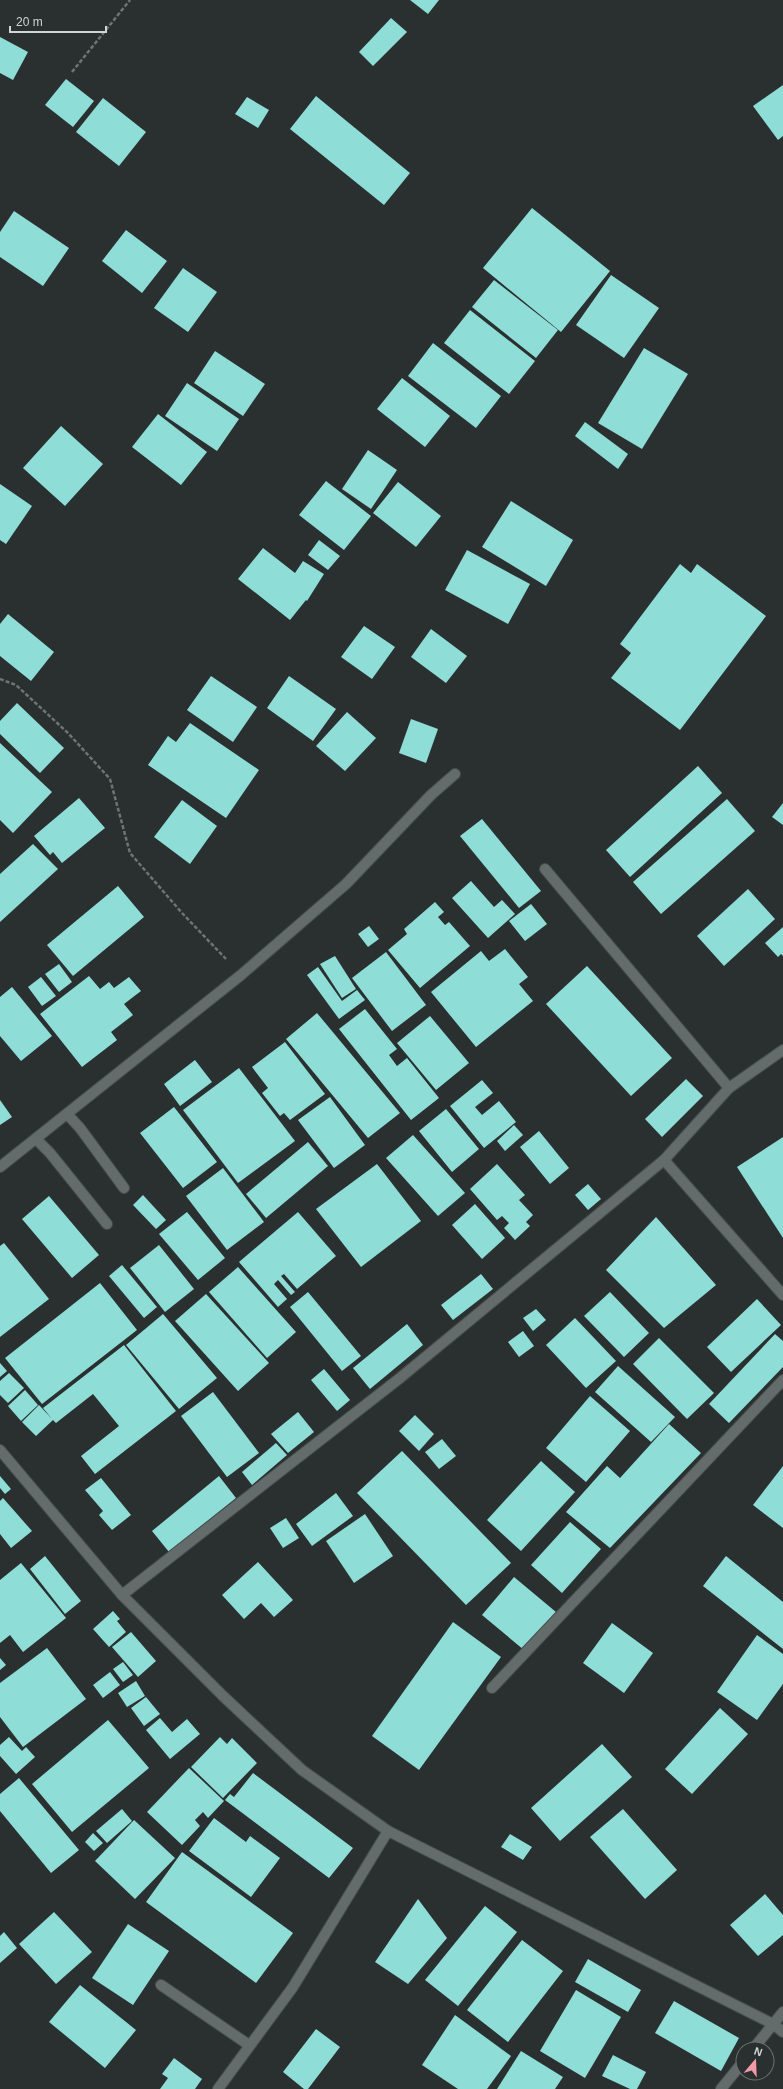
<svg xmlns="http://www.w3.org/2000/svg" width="783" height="2089" font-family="Arial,sans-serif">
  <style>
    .building { fill: #8eddd7 }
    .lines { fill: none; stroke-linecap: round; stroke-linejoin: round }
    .lane-casing { stroke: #484d4c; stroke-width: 12 }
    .street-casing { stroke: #484d4c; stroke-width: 12 }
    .path { stroke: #6e7373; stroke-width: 2.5; stroke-dasharray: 4 2; stroke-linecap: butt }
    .lane { stroke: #646b6b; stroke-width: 10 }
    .street { stroke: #646b6b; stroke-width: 10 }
  </style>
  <rect width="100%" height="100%" fill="#2a3030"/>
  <g class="building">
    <path d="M410 0H439L428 14Z"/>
    <path d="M391 18 407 32 373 66 359 52Z"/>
    <path d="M0 37 28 52 13 80 0 73Z"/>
    <path d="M66 79 94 101 73 127 45 105Z"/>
    <path d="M783 85V136L778 140 753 106Z"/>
    <path d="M316 96 410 173 384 205 290 129Z"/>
    <path d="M247 97 269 110 258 128 235 114Z"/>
    <path d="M103 98 146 132 119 166 76 132Z"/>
    <path d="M532 208 610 271 561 332 483 268Z"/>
    <path d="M14 211 69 248 43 286 0 257V232Z"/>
    <path d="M126 230 167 261 142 293 102 261Z"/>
    <path d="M183 268 217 292 188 332 154 308Z"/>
    <path d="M611 275 659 308 624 358 576 325Z"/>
    <path d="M494 280 558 330 536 358 472 307Z"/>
    <path d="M470 310 535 361 509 394 444 343Z"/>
    <path d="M433 343 501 396 476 428 408 376Z"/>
    <path d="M644 348 688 374 642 449 598 423Z"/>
    <path d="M215 351 265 384 243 416 194 383Z"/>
    <path d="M402 378 450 416 425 447 377 409Z"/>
    <path d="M187 383 239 419 217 451 165 416Z"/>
    <path d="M158 414 207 452 181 485 132 447Z"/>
    <path d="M585 422 628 454 618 469 575 436Z"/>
    <path d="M61 426 103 464 65 506 23 468Z"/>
    <path d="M368 450 397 470 371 509 342 489Z"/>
    <path d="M326 481 371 516 344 550 299 515Z"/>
    <path d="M398 482 441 516 416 547 373 513Z"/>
    <path d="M0 484 32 506 6 544 0 540Z"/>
    <path d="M511 501 573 540 546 586 482 547Z"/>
    <path d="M319 540 340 556 328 570 308 555Z"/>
    <path d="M263 548 295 573 303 561 324 574 307 601 306 600 290 620 238 579Z"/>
    <path d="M467 550 530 584 508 624 445 590Z"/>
    <path d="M680 564 691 573 697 564 766 616 680 730 611 678 631 653 620 644Z"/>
    <path d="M8 614 54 652 31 681 0 656V624Z"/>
    <path d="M364 626 395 647 372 679 341 657Z"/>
    <path d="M431 629 467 656 446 683 411 657Z"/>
    <path d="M211 676 257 707 233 742 187 710Z"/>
    <path d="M289 676 336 709 313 741 267 708Z"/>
    <path d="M17 703 64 748 40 773 0 734V721Z"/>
    <path d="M347 712 376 738 345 771 316 746Z"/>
    <path d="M411 719 438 729 426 763 399 753Z"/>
    <path d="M190 723 259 770 226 818 148 765 168 736 176 742Z"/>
    <path d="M0 743 52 792 13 833 0 820Z"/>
    <path d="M698 766 722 793 630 877 606 850Z"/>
    <path d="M79 798 105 828 62 863 53 852 50 855 34 836Z"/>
    <path d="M727 799 755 831 661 914 633 882Z"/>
    <path d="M182 800 217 826 190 864 154 837Z"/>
    <path d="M783 803V825L772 817Z"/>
    <path d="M482 819 541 891 519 908 460 836Z"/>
    <path d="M33 844 58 869 0 922V874Z"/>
    <path d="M471 881 494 907 502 900 515 914 488 938 452 898Z"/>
    <path d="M118 886 144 917 73 976 47 945Z"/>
    <path d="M748 889 775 919 724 966 697 936Z"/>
    <path d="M435 902 444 912 438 917 445 925 449 922 470 946 420 988 388 950 407 934 404 929Z"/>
    <path d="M531 904 547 924 525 941 509 921Z"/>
    <path d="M369 926 379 939 368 947 358 934Z"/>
    <path d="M783 927V956L781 954 778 957 765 943Z"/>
    <path d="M505 949 528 977 519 984 533 1001 476 1047 431 992 481 951 489 961Z"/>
    <path d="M386 952 426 1005 392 1031 352 978Z"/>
    <path d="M335 956 356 989 342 998 320 964Z"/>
    <path d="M59 964 72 982 59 992 45 974Z"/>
    <path d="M587 966 672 1058 631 1096 546 1004Z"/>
    <path d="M318 967 342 1001 357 990 365 1000 339 1019 307 975Z"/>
    <path d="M89 976 100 989 109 982 114 988 129 977 141 991 124 1004 133 1015 111 1032 117 1040 82 1067 40 1014Z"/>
    <path d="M41 977 56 996 42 1006 28 987Z"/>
    <path d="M12 987 52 1036 21 1061 0 1036V997Z"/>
    <path d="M365 1009 397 1049 389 1055 397 1066 407 1058 439 1098 411 1120 339 1029Z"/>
    <path d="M317 1013 400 1113 368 1138 286 1039Z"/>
    <path d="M430 1016 469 1063 436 1090 397 1043Z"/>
    <path d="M285 1042 325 1094 290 1120 284 1113 280 1116 262 1093 268 1088 252 1067Z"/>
    <path d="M195 1060 212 1082 180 1106 164 1084Z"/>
    <path d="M239 1068 295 1141 238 1183 183 1110Z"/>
    <path d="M686 1079 703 1096 662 1137 645 1119Z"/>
    <path d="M482 1080 493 1093 475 1107 482 1115 499 1101 516 1122 484 1148 450 1106Z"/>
    <path d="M330 1097 365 1145 334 1168 298 1120Z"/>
    <path d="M0 1100 12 1117 0 1125Z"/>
    <path d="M174 1107 217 1162 183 1188 140 1133Z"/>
    <path d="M446 1109 479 1149 452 1172 419 1131Z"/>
    <path d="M514 1125 523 1135 505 1151 497 1141Z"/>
    <path d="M539 1131 569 1168 550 1184 520 1147Z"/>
    <path d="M413 1135 465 1193 438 1216 386 1158Z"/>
    <path d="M783 1137V1238L737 1167Z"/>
    <path d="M308 1142 328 1166 266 1218 246 1194Z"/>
    <path d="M377 1164 421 1221 361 1267 316 1209Z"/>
    <path d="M497 1164 525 1195 519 1200 533 1215 526 1222 530 1226 515 1240 504 1228 509 1223 502 1216 497 1220 470 1189Z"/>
    <path d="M223 1168 264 1222 227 1250 186 1196Z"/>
    <path d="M588 1184 601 1199 588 1210 575 1195Z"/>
    <path d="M143 1195 166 1220 156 1229 133 1205Z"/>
    <path d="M49 1196 99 1255 72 1278 22 1219Z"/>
    <path d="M475 1204 505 1238 482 1259 452 1225Z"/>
    <path d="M187 1212 225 1258 198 1280 159 1234Z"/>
    <path d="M298 1212 336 1256 297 1289 284 1274 281 1276 295 1292 291 1295 278 1280 274 1284 287 1299 278 1307 239 1262Z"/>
    <path d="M656 1217 716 1285 664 1328 606 1270Z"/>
    <path d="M4 1243 49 1299 0 1337V1246Z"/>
    <path d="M159 1245 194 1289 165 1312 130 1268Z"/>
    <path d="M122 1265 157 1307 144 1318 109 1276Z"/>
    <path d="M238 1267 296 1332 267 1358 209 1292Z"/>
    <path d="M481 1274 493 1289 453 1320 441 1305Z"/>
    <path d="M100 1283 137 1330 42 1404 5 1358Z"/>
    <path d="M308 1292 361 1356 342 1371 290 1307Z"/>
    <path d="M610 1292 649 1333 624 1357 584 1316Z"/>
    <path d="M206 1294 269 1363 238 1391 175 1321Z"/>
    <path d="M757 1299 781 1325 731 1372 707 1347Z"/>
    <path d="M536 1309 546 1320 533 1331 523 1318Z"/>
    <path d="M163 1314 217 1378 179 1409 126 1345Z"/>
    <path d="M575 1318 616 1361 586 1388 546 1345Z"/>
    <path d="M407 1324 423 1345 370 1389 353 1368Z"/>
    <path d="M523 1331 534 1346 519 1357 508 1342Z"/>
    <path d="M775 1334 783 1341V1367L729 1423 709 1404Z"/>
    <path d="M659 1338 714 1393 687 1419 633 1364Z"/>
    <path d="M124 1345 176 1411 95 1474 81 1456 119 1426 93 1394 56 1423 53 1420 36 1436 22 1422 39 1405 52 1419 43 1408Z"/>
    <path d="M0 1363 7 1371 0 1377Z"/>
    <path d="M618 1366 675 1417 651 1442 595 1392Z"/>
    <path d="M324 1369 350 1400 337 1411 311 1380Z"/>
    <path d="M9 1373 24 1388 8 1403 0 1395V1381Z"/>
    <path d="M25 1390 38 1405 21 1421 8 1406Z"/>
    <path d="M213 1392 259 1453 227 1477 181 1416Z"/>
    <path d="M590 1396 630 1431 586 1482 546 1448Z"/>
    <path d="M298 1412 314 1432 288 1453 271 1434Z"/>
    <path d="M415 1415 434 1434 419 1451 399 1431Z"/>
    <path d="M669 1424 701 1453 610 1548 566 1512 607 1466 620 1478Z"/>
    <path d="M442 1439 456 1456 439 1469 425 1452Z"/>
    <path d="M276 1443 287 1455 252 1485 242 1472Z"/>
    <path d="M402 1451 511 1563 466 1605 357 1493Z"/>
    <path d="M541 1461 575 1492 521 1551 487 1520Z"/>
    <path d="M783 1466V1528L753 1505Z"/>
    <path d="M0 1476 11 1489 5 1494 0 1488Z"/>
    <path d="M219 1476 236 1498 169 1552 152 1531Z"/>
    <path d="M101 1478 131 1515 112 1530 99 1515 103 1511 85 1490Z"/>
    <path d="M336 1493 353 1516 312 1546 296 1524Z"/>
    <path d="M3 1498 32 1531 11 1548 0 1534V1501Z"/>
    <path d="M365 1514 393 1556 354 1583 326 1541Z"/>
    <path d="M286 1518 299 1538 283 1548 270 1528Z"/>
    <path d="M570 1522 601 1549 562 1593 531 1565Z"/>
    <path d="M45 1556 81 1601 65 1614 30 1569Z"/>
    <path d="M726 1556 783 1602V1649L703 1586Z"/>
    <path d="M258 1562 293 1600 274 1617 261 1603 244 1619 222 1595Z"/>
    <path d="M21 1563 66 1618 23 1652 10 1635 0 1643V1580Z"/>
    <path d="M514 1577 556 1612 524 1650 482 1615Z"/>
    <path d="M113 1611 120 1619 117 1621 126 1632 109 1647 93 1629Z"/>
    <path d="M453 1622 501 1657 419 1770 372 1736Z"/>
    <path d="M612 1623 653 1653 624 1693 583 1663Z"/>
    <path d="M131 1632 156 1661 138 1677 112 1647Z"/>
    <path d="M757 1635 783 1654V1684L757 1720 717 1692Z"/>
    <path d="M47 1648 86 1699 23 1747 0 1717V1683Z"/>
    <path d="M0 1658 6 1665 0 1670Z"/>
    <path d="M123 1662 133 1675 123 1682 113 1669Z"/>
    <path d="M110 1672 120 1685 103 1698 93 1685Z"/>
    <path d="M136 1681 145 1696 127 1707 118 1693Z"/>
    <path d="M146 1697 160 1714 144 1726 131 1708Z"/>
    <path d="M720 1708 748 1734 692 1794 665 1769Z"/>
    <path d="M160 1718 172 1732 187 1719 200 1734 170 1759 146 1730Z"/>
    <path d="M108 1720 149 1768 72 1832 32 1784Z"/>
    <path d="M9 1737 22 1751 26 1747 35 1757 16 1774 0 1756V1745Z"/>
    <path d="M220 1737 227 1744 232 1738 257 1763 223 1798 191 1767Z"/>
    <path d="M602 1744 632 1777 560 1841 531 1808Z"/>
    <path d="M189 1768 224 1801 208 1818 203 1812 195 1820 200 1826 182 1845 147 1812Z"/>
    <path d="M253 1773 353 1848 329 1878 225 1800 230 1794 234 1797Z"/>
    <path d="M19 1778 79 1850 51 1873 0 1811V1794Z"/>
    <path d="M122 1809 132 1821 107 1843 96 1831Z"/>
    <path d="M623 1809 677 1870 645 1899 590 1837Z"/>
    <path d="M214 1818 246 1842 250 1836 280 1858 251 1897 189 1851Z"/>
    <path d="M134 1820 175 1858 135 1899 95 1861Z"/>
    <path d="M93 1833 103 1843 94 1851 85 1842Z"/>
    <path d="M510 1834 532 1847 523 1860 501 1847Z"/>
    <path d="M182 1852 293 1933 256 1983 146 1902Z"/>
    <path d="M765 1894 783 1915V1935L758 1956 730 1925Z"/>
    <path d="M418 1899 447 1938 408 1984 375 1962Z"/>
    <path d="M485 1906 517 1932 458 2006 425 1980Z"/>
    <path d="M54 1912 92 1952 56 1984 19 1944Z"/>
    <path d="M128 1924 169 1951 133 2005 92 1978Z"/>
    <path d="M4 1932 17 1948 0 1963V1936Z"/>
    <path d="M522 1940 563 1971 508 2042 467 2010Z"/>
    <path d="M588 1959 641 1990 628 2012 575 1982Z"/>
    <path d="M80 1985 136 2030 105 2068 49 2022Z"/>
    <path d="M576 1990 621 2017 585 2078 540 2051Z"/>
    <path d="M674 2001 739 2038 721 2071 655 2033Z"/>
    <path d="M455 2015 511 2056 487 2089H458L422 2065Z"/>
    <path d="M316 2029 340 2047 308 2089H304L283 2072Z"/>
    <path d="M521 2051 563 2077 555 2089H497Z"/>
    <path d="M613 2055 646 2072 637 2089H630L602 2076Z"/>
    <path d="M174 2058 202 2079 195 2089H160L168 2078 162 2074Z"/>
  </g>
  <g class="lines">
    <defs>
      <g id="lane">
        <path d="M67 1114 80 1128 124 1188"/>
        <path d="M36 1139 50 1153 107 1224"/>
        <path d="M161 1985 249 2045"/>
      </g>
      <g id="street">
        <path d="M545 869 729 1088"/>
        <path d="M664 1160 783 1295"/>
        <path d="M0 1167 241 975 346 884 431 795 455 774"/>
        <path d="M0 1450 122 1595 223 1696 302 1770 388 1831 773 2024 783 2032"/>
        <path d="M122 1595 400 1378 664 1160 729 1088 783 1050"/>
        <path d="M492 1688 783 1380"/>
        <path d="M753 2049 783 2012"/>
        <path d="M218 2089 293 1987 388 1831"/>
        <path d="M721 2089 743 2062"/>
      </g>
    </defs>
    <use href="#lane" class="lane-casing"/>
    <use href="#street" class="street-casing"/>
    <g class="path">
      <path d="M72 72 130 0"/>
      <path d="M0 679 16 685 68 733 110 779 130 853 182 913 226 959"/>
    </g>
    <use href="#lane" class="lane"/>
    <use href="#street" class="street"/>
  </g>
  <g transform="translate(755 2061) rotate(19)"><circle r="19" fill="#2a3030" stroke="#6c7271"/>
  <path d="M0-3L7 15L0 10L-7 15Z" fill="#f39aa7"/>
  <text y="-6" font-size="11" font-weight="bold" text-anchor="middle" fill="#d0d4d3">N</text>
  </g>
  <path d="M10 26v6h96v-6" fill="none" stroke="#d0d4d3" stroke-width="2"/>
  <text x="16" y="26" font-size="12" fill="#d0d4d3" stroke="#2a3030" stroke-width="3" paint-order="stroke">20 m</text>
</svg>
